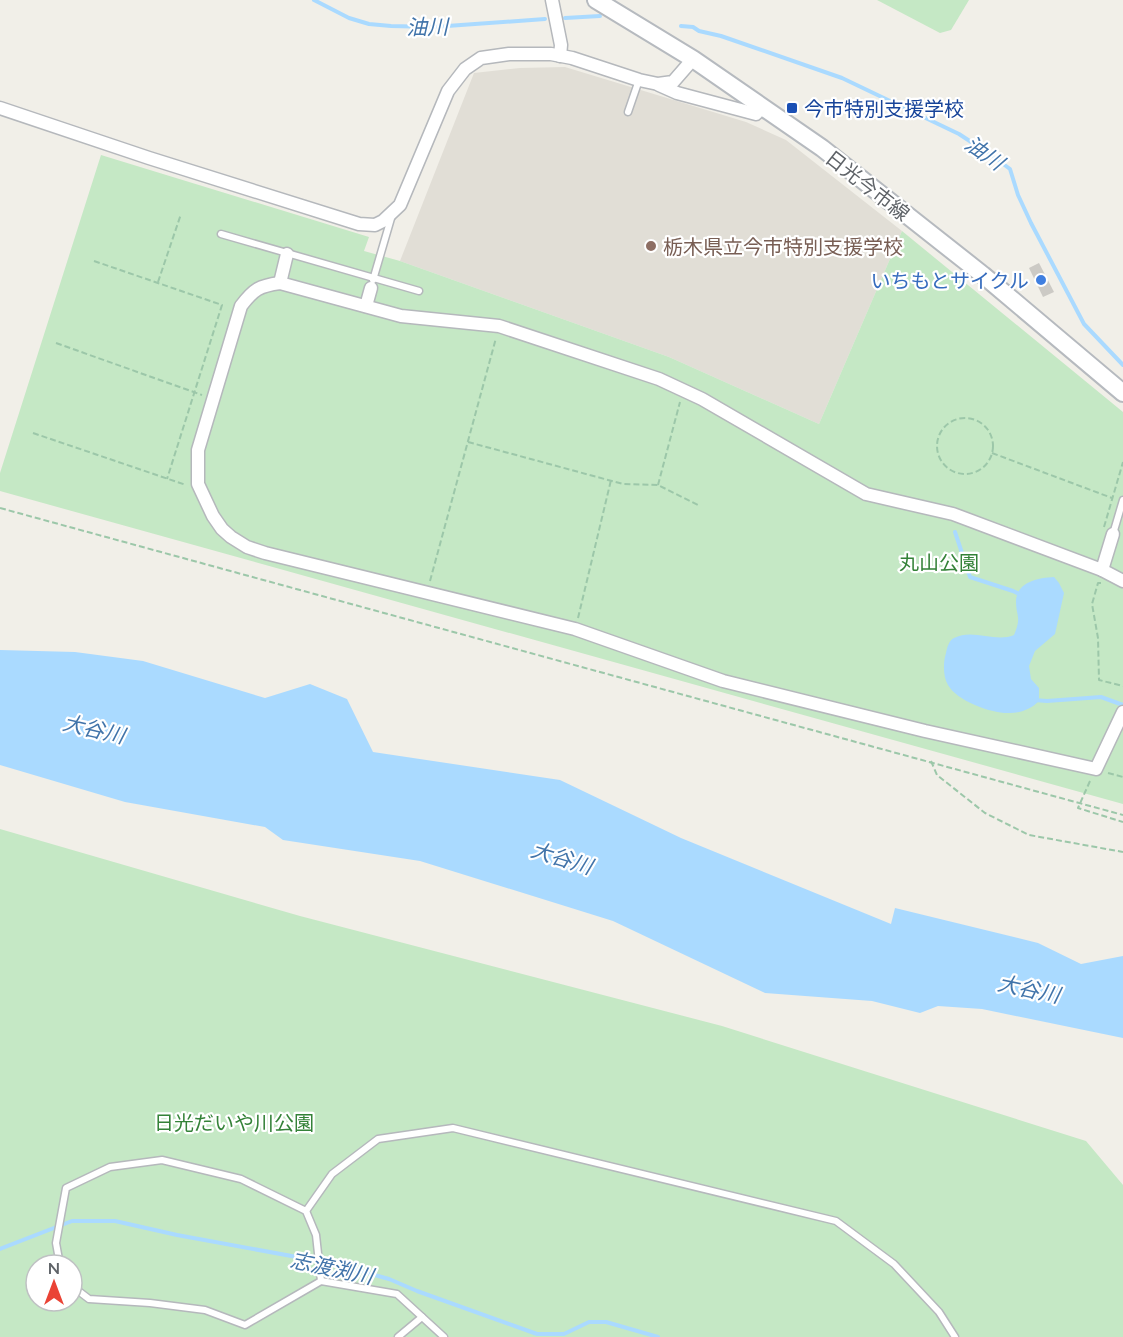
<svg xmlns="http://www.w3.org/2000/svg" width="1123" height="1337" font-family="Lato,'Noto Sans JP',sans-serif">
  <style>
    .education { fill: #e1ded6 }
    .green { fill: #c5e8c5; fill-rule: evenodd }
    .water { fill: #aadaff }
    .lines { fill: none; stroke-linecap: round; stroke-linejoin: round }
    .stream { stroke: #aadaff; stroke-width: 4 }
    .building { fill: #cccac5 }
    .lane-casing { stroke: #b5b8bc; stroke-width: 9 }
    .street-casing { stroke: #b5b8bc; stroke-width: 15 }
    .secondary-casing { stroke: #b6babf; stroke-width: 20 }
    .path { stroke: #9cc7a9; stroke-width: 2; stroke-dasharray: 6 3; stroke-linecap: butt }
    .lane { stroke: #fff; stroke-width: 6 }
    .street { stroke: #fff; stroke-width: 12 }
    .secondary { stroke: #fff; stroke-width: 16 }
    .transit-dot { fill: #1a4fb4; stroke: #fff; stroke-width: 2 }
    .education-dot { fill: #8d6e63; stroke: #fff; stroke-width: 2 }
    .shop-dot { fill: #3f7fe0; stroke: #fff; stroke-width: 2 }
    .labels { text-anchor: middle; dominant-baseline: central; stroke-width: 4.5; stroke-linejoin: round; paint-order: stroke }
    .transit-label { font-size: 20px; fill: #164399; stroke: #fff; text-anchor: start }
    .street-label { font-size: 20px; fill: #5f6368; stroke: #fff }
    .education-label { font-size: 20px; fill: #785e54; stroke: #fff; text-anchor: start }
    .shop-label { font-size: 20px; fill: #366cbe; stroke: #fff; text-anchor: end }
    .park-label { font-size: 20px; fill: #348238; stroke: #fff }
    .water-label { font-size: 21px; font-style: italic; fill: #4174aa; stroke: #fff }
  </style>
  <rect width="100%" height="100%" fill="#f1efe8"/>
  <path class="education" d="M565 67 746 122 786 140 902 231 819 424 669 357 400 261 474 73 520 68Z"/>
  <g class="green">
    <path d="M877 0H969L951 30 940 33Z"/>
    <path d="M101 155 369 237 364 251 400 261 669 357 819 424 902 231 1123 412V804L0 491V473Z"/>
    <path d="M0 829 300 916 722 1026 1086 1141 1123 1185V1337H0ZM36 1265H72V1301H36Z"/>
  </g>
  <g class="water">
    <path d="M1054 577 1059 583 1064 593 1055 634 1035 651 1029 666 1031 679 1039 688V701C1031 709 1021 713 1010 713 992 714 957 701 948 685 943 677 943 662 946 653 947 648 949 640 954 638 973 628 995 643 1014 635 1022 616 1016 617 1016 601 1017 581 1039 578 1054 577Z"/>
    <path d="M0 650 75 652 143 661 265 698 310 684 347 699 373 752 560 780 681 838 891 924 895 908 1038 943 1081 964 1123 956V1038L982 1009 938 1006 920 1013 872 1001 765 993 613 921 420 861 283 840 265 827 125 802 0 765Z"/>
  </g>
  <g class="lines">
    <g class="stream">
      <path d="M314 0 349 18 369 24 391 26 433 27 545 19"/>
      <path d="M565 18 600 16"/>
      <path d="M681 26 693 27 699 31 721 36 842 78 959 134 991 155 1010 169 1018 195 1031 223 1084 324 1123 365"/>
      <path d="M955 532 970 577 1013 591 1023 596"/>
      <path d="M1034 700 1047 701 1101 697 1123 705"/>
      <path d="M0 1249 72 1221H115L177 1235 335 1264 389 1279 417 1291 537 1334H564L589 1322H606L658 1337"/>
    </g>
  </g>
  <path class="building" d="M1039 263 1054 292 1043 297 1029 268Z"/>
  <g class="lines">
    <defs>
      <g id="lane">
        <path d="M628 112 639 80"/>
        <path d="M221 234 419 291"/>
        <path d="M373 280 392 215"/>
        <path d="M1113 534 1123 500"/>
        <path d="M306 1211 332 1174 378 1139 453 1128 836 1221 894 1264 939 1312 955 1337"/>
        <path d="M60 1265 56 1243 66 1188 110 1167 162 1160 241 1179 306 1211 316 1235 321 1281"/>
        <path d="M72 1286 89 1299 150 1303 205 1310 245 1325 321 1281 397 1294 444 1337"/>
        <path d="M398 1337 422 1317"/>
      </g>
      <g id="street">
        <path d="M552 0 561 45 560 56"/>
        <path d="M659 85 677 93 756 114 761 108"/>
        <path d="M0 108 149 158 359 224 375 225 383 221 400 205 448 91 465 69 481 58 509 54H551L572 58 639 80 658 84 673 82 693 59"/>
        <path d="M280 283 287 254"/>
        <path d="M366 306 371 288"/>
        <path d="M1102 570 1113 534"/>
        <path d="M1123 581 1102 570 953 514 866 494 702 399 659 379 499 326 401 316 280 283C259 286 254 289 241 306L198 450V484L213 516 222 529 231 537 247 547 265 553 575 629 723 681 925 731 1096 769 1123 712"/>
      </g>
      <path id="secondary" d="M596 0 693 59 822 148 983 275 1123 393"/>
    </defs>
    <use href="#lane" class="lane-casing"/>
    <use href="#street" class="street-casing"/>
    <use href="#secondary" class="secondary-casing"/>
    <g class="path">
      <path d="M94 261 222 305 167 479"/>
      <path d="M158 282 181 214"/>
      <path d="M56 343 202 395"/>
      <circle cx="965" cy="446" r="28"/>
      <path d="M33 433 186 485"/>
      <path d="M468 442 623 484 658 485 700 506"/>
      <path d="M992 453 1112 498"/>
      <path d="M658 485 680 402"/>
      <path d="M0 508 1123 815"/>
      <path d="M1104 527 1123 462"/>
      <path d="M430 581 496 338"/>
      <path d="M1101 583H1098L1092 604 1098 638 1099 680 1123 686"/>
      <path d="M578 618 611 480"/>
      <path d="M931 761 937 775 985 813 1029 835 1123 852"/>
      <path d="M1108 773 1123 777"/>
      <path d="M1090 781 1078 808 1123 822"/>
    </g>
    <use href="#lane" class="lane"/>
    <use href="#street" class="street"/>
    <use href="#secondary" class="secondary"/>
  </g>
  <rect class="transit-dot" x="786" y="102" width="12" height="12" rx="3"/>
  <circle class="education-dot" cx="651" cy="246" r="6"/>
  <circle class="shop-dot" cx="1041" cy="280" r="6"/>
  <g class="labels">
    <g class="transit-label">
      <text x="804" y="108">今市特別支援学校</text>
    </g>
    <g class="street-label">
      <text transform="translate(868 185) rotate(38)">日光今市線</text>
    </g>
    <g class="education-label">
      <text x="663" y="246">栃木県立今市特別支援学校</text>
    </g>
    <g class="shop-label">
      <text x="1029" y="280">いちもとサイクル</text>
    </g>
    <g class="park-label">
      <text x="939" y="562">丸山公園</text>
      <text x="234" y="1122">日光だいや川公園</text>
    </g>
    <g class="water-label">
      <text transform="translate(427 26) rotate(-1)">油川</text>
      <text transform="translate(985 152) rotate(35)">油川</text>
      <text transform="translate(94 728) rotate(13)">大谷川</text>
      <text transform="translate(562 857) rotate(17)">大谷川</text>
      <text transform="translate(1029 988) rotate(12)">大谷川</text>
      <text transform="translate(332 1267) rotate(12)">志渡渕川</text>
    </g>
  </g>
  <g transform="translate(54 1283)"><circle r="28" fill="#ffffff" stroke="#bfc1c3" stroke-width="1.5"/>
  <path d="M0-4.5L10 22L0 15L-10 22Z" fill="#ea4335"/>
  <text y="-9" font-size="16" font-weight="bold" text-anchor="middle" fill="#5f6368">N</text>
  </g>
</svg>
